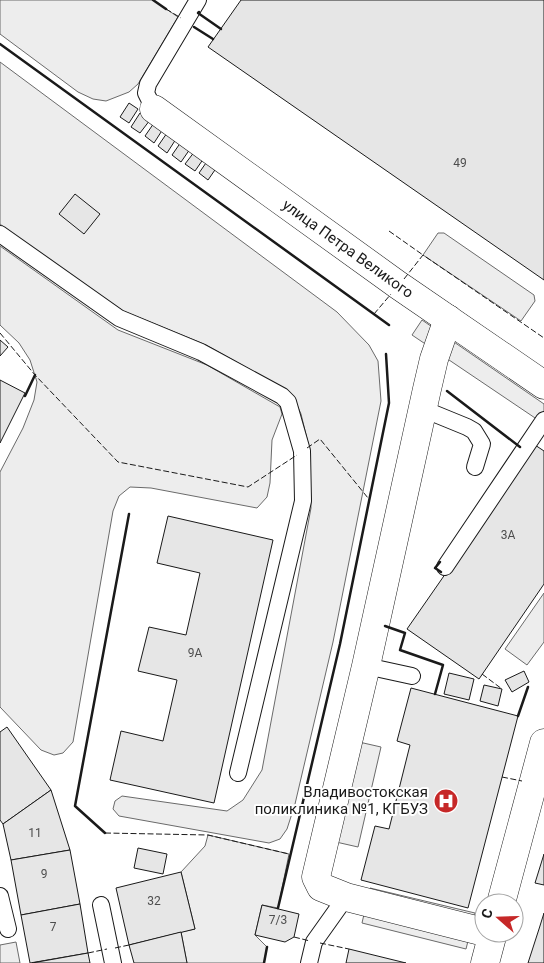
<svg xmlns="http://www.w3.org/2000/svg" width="544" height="963" font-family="Roboto,sans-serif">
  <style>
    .built { fill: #ededed; stroke: #6a6a6a }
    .building { fill: #e6e6e6; stroke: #1a1a1a }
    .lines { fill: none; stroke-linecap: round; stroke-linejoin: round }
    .service-casing { stroke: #1a1a1a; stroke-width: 18 }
    .minor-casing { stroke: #1a1a1a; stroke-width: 29 }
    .service { stroke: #fff; stroke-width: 16 }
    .minor { stroke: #fff; stroke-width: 28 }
    .fence { stroke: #1a1a1a; stroke-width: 1; stroke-dasharray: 6 2.5; stroke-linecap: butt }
    .wall { stroke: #1a1a1a; stroke-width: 2.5 }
    .labels { text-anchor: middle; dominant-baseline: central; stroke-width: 4; stroke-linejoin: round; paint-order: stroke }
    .number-label { font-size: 12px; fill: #4d4d4d }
    .street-label { font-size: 15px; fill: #1a1a1a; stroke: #fff }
    .poi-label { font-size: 15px; fill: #1a1a1a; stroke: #fff; text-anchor: end }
  </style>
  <rect width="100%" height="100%" fill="#fff"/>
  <g class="built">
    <path d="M0 0H153L178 17 138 84 129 92 106 101 93 99 78 92 0 34Z"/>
    <path d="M0 62 337 312 369 345 378 361 381 401 333 642 295 804 287 829 280 839 269 843 119 816 113 809 115 801 122 796 227 811 243 800 262 770 311 508 309 447 301 414 293 396 287 390 204 344 123 311 18 238 0 224Z"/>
    <path d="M438 233H444L534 295 535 301 521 321 423 255Z"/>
    <path d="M0 246 118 330 207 365 280 407 282 414 272 440 270 483 267 497 257 508 151 488 130 487 119 496 113 511 73 742 63 753 54 755 41 750 0 707V472L23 428 34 400 37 382 30 360 19 343 0 325Z"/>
    <path d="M422 320 544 404V424L412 335Z"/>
    <path d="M544 593V642L527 665 505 649Z"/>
    <path d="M359 742 381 747 358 847 336 842Z"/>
    <path d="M208 835 289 854 278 908 262 905 255 935 267 947 264 963H187L181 932 195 929 181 872 205 846Z"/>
    <path d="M370 888 475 913 466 949 362 923Z"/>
    <path d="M16 942 20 963H0V945Z"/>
  </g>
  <g class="building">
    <path d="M241 0H544V280L208 47Z"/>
    <path d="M129 103 138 109 129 123 120 117Z"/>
    <path d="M140 113 150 120 140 133 131 127Z"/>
    <path d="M154 123 163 129 154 143 145 136Z"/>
    <path d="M167 133 176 139 167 153 158 146Z"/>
    <path d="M181 142 190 149 181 162 172 155Z"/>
    <path d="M195 151 204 158 195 171 185 164Z"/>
    <path d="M208 160 217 167 208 180 199 173Z"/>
    <path d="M75 194 100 214 84 234 59 214Z"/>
    <path d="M0 340 8 347 0 356Z"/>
    <path d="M0 380 25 393 0 443Z"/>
    <path d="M535 445 544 451V584L479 679 407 629Z"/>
    <path d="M168 516 273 540 214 803 110 780 121 731 163 741 177 680 138 671 149 627 186 635 200 573 157 563Z"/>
    <path d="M524 671 529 682 512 692 505 680Z"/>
    <path d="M449 673 474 679 469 700 444 694Z"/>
    <path d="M484 685 502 689 498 706 480 701Z"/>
    <path d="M411 688 518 716 468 908 361 880 375 826 389 829 410 745 397 741Z"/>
    <path d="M7 727 51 790 3 824 0 820V732Z"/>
    <path d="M51 790 70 850 11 860 3 824Z"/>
    <path d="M138 848 167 854 163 874 134 868Z"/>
    <path d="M70 850 80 904 21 915 11 860Z"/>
    <path d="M544 854V885L535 883Z"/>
    <path d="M181 872 195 929 129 945 116 888Z"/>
    <path d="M80 904 88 953 30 963 21 915Z"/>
    <path d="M262 905 299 914 294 937 285 942 255 935Z"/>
    <path d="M544 913V963H528L539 929Z"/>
    <path d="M181 932 187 963H134L129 945Z"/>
    <path d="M349 949 406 963H346Z"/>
    <path d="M88 953 90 963H32Z"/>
  </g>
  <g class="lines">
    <defs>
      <g id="service">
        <path d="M154 109 146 93 148 84 198 0"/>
        <path d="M0 234 119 318 201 352 282 396 288 402 302 451 303 501 238 773"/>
        <path d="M423 409 467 427 474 431 482 444 475 467"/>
        <path d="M445 567 544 420"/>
        <path d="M366 666 412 676"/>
        <path d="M0 896 8 929"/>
        <path d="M101 905 113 963"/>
        <path d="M309 963 314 942 346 897"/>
      </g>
      <g id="minor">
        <path id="s1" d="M154 109 398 285 544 385"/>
        <path d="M448 319 434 359 427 389 366 666 316 877 321 887 346 897 484 932"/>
        <path d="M501 903 544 743"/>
        <path d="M485 963 493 933"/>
      </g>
    </defs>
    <use href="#service" class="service-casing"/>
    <use href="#minor" class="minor-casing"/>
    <use href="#service" class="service"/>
    <use href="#minor" class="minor"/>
    <g class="fence">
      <path d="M166 9 181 18"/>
      <path d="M389 231 423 255"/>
      <path d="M404 279 423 255 544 338"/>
      <path d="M374 314 391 294"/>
      <path d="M0 333 35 375 118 462 248 487 297 455"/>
      <path d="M307 448 320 439 368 498"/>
      <path d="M482 674 502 689"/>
      <path d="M502 777 522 781"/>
      <path d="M105 833 208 835 289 854"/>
      <path d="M294 937 310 941"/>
      <path d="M320 943 349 949"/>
      <path d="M115 948 129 945"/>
      <path d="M88 953 107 949"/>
    </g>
    <g class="wall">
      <path d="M153 0 166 9"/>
      <path d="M199 12 198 13 221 29"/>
      <path d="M194 27 213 39"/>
      <path d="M0 44 389 325"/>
      <path d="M447 391 520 447"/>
      <path d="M25 396 35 375"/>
      <path d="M440 562 435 568 441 572"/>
      <path d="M385 626 405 633 400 650 443 665 435 694"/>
      <path d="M518 716 528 687"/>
      <path d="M105 833 75 806 129 514"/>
      <path d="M278 908 340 644 389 403 386 354"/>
      <path d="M264 963 267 947"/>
    </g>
  </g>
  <defs>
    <symbol id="hospital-disc" viewBox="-11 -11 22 22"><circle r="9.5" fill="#c62828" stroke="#fff"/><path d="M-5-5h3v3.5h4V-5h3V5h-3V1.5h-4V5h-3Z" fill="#fff"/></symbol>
  </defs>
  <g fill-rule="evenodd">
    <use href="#hospital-disc" x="432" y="787" width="28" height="28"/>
  </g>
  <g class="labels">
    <g class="number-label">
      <text x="460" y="163">49</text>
      <text x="508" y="535">3А</text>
      <text x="195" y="653">9А</text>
      <text x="35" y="833">11</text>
      <text x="44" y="874">9</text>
      <text x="154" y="901">32</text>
      <text x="278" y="920">7/3</text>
      <text x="53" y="927">7</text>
    </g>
    <g class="street-label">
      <text stroke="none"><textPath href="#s1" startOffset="239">улица Петра Великого</textPath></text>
    </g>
    <g class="poi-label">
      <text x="428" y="792">Владивостокская<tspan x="428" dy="17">поликлиника №1, КГБУЗ</tspan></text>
    </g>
  </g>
  <g transform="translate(499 918) rotate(290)"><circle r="24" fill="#ffffff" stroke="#a3a3a3"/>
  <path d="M0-4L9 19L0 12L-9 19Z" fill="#c62828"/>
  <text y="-8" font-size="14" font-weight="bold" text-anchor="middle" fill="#1a1a1a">С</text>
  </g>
</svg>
